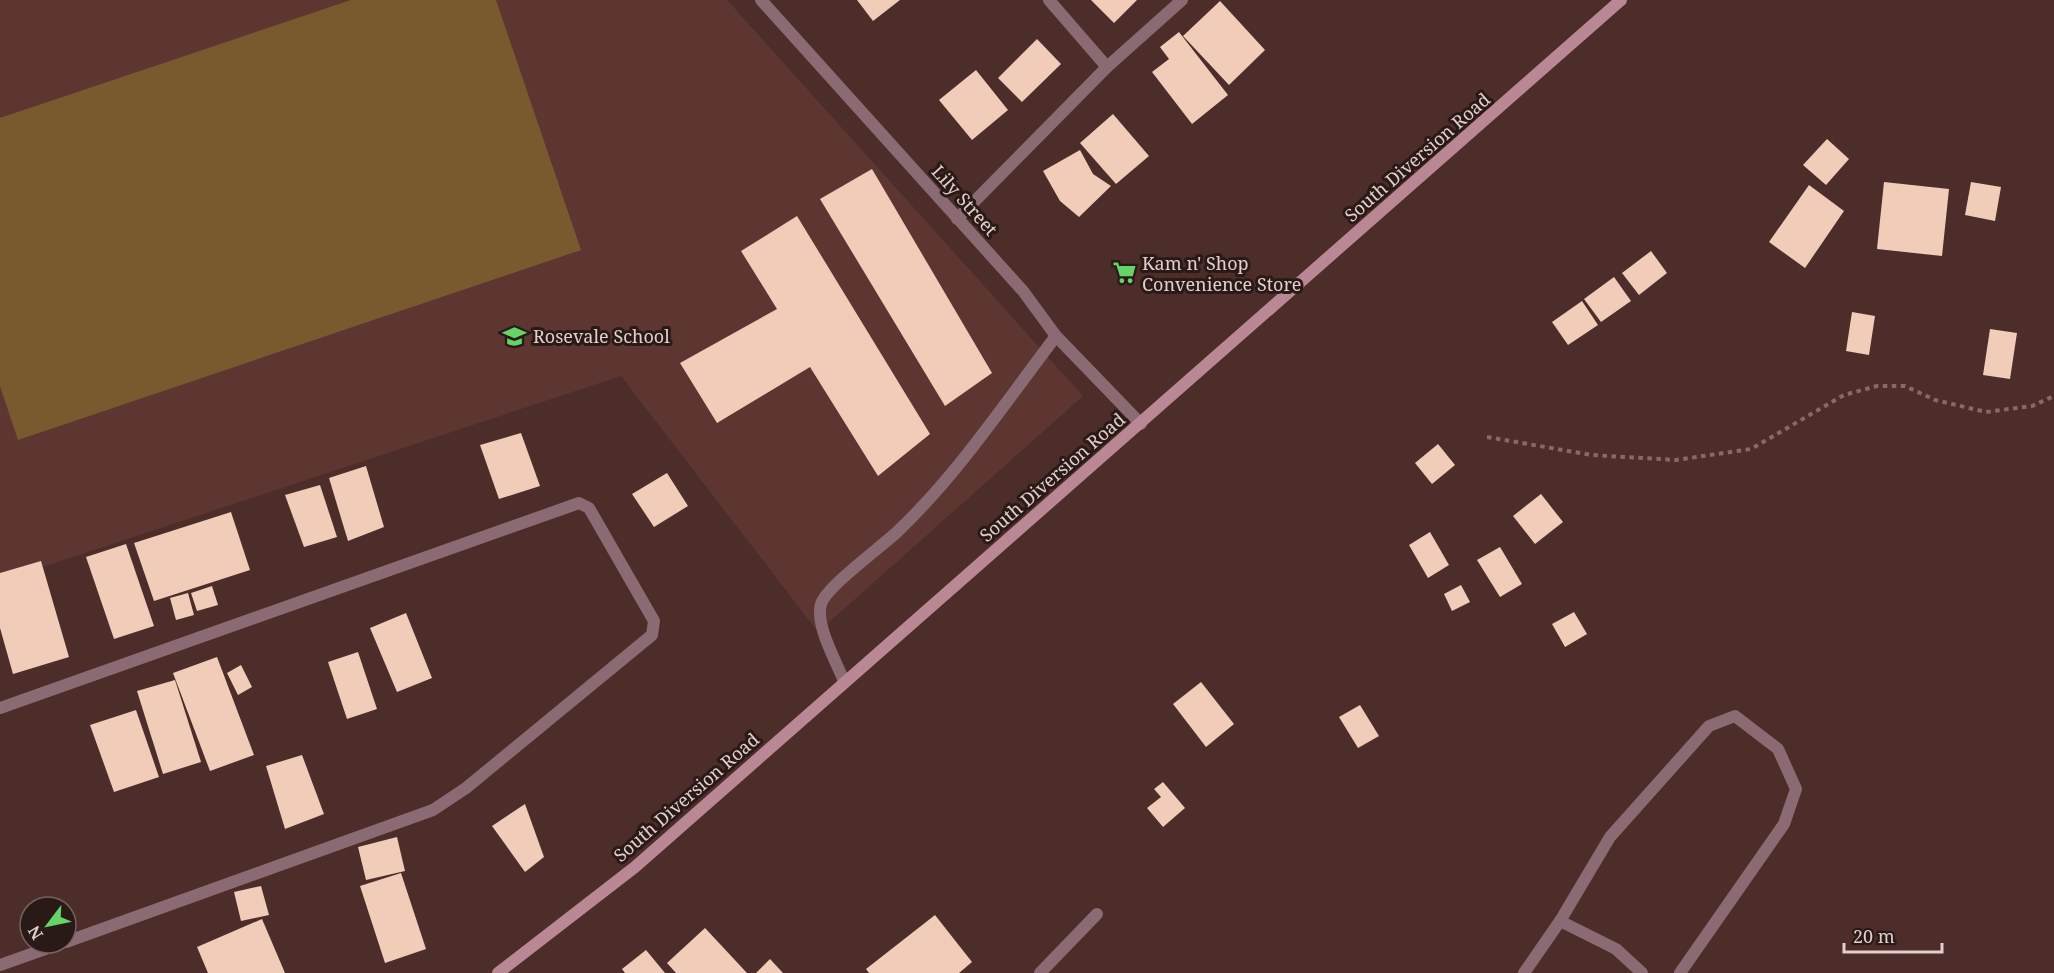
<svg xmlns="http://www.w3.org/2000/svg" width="2054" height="973" font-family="'Noto Serif',serif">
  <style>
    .built { fill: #5d3632 }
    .green { fill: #79592e }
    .building { fill: #f0ccb9 }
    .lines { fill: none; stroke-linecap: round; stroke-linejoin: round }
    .path { stroke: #866a67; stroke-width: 4; stroke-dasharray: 4.5 4.5; stroke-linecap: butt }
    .lane { stroke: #8b6b73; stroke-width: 12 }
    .street { stroke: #8b6b73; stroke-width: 12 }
    .secondary { stroke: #b98894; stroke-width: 12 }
    .labels { text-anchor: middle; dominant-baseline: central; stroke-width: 6; stroke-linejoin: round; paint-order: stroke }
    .street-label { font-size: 18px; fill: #e3cecb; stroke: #291a18 }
    .poi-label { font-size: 18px; fill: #e3cecb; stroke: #291a18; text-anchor: start }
  </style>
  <rect width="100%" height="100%" fill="#4d2d29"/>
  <path class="built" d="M0 0H727L1083 396 818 632 621 376 0 581Z"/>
  <path class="green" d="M351 0H496L581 250 18 440 0 386V118Z"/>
  <g class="building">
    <path d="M857 0H900L873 21Z"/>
    <path d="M1091 0H1137L1114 23Z"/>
    <path d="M1220 1 1265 50 1229 85 1183 36Z"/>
    <path d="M1179 32 1228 95 1192 124 1152 72 1169 59 1160 47Z"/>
    <path d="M1037 39 1061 64 1022 102 998 78Z"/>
    <path d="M976 70 1008 110 972 140 939 100Z"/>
    <path d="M1113 114 1149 156 1116 184 1080 143Z"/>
    <path d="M1827 139 1849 159 1826 185 1803 165Z"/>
    <path d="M1080 150 1093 174 1111 186 1079 217 1060 201 1043 171Z"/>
    <path d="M872 169 992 373 945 406 820 199Z"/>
    <path d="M1884 182 1949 189 1942 256 1877 249Z"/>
    <path d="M1971 182 2001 187 1995 221 1965 215Z"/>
    <path d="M1809 185 1844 211 1805 268 1769 242Z"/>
    <path d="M797 216 930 434 878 476 810 367 717 423 680 363 777 309 741 251Z"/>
    <path d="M1651 251 1667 273 1639 295 1622 273Z"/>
    <path d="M1614 277 1631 301 1601 322 1584 299Z"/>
    <path d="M1582 301 1598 325 1568 345 1552 322Z"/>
    <path d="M1852 312 1875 316 1869 355 1846 351Z"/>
    <path d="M1990 329 2017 333 2010 379 1983 375Z"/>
    <path d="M521 433 540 486 499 499 480 445Z"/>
    <path d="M1438 444 1455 465 1432 484 1415 463Z"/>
    <path d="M366 466 384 527 348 541 329 478Z"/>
    <path d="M667 473 688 506 654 527 632 494Z"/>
    <path d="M320 485 337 537 304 547 285 495Z"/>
    <path d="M1541 494 1563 522 1535 544 1513 516Z"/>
    <path d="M231 512 250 570 154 601 134 543Z"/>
    <path d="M1430 532 1449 565 1428 578 1409 545Z"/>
    <path d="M126 544 154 626 114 639 86 557Z"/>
    <path d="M1500 547 1522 584 1500 597 1477 560Z"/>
    <path d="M41 561 69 657 13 674 0 628V573Z"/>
    <path d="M1461 585 1470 602 1452 611 1444 594Z"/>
    <path d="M212 586 218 605 197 611 191 593Z"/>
    <path d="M188 593 194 615 176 620 170 598Z"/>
    <path d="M1574 612 1587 634 1565 647 1552 624Z"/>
    <path d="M406 613 432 678 397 692 370 628Z"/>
    <path d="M358 652 377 709 347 719 328 662Z"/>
    <path d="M217 657 254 755 210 771 173 673Z"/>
    <path d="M241 665 252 687 238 695 227 673Z"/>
    <path d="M175 680 201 762 163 774 137 691Z"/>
    <path d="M1201 682 1234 724 1206 747 1173 704Z"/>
    <path d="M1360 705 1379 736 1358 748 1339 717Z"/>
    <path d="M136 710 159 777 114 792 90 725Z"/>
    <path d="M302 755 324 814 285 829 266 766Z"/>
    <path d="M1163 782 1185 808 1163 827 1147 808 1161 797 1154 789Z"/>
    <path d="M525 804 544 857 525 872 492 826Z"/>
    <path d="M397 837 405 871 366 880 358 847Z"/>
    <path d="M401 873 426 949 385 963 360 886Z"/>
    <path d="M261 886 269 915 241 921 234 892Z"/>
    <path d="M935 915 972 962 959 973H869L866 969Z"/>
    <path d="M262 919 285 973H208L197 947Z"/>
    <path d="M705 928 747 973H676L667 963Z"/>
    <path d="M646 950 665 973H625L622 969Z"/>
    <path d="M770 959 783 973H756Z"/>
  </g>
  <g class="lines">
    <path class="path" d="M1487 437 1592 455 1676 460 1751 449 1844 395 1877 386H1905L1935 400 1986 412 2032 406 2054 396"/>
    <g class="lane">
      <path d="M844 681C836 661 815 625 821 604 826 587 881 547 897 532 958 474 1005 403 1056 336"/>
      <path d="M1560 921 1616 949 1642 973"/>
      <path d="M1524 973 1560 921 1610 837 1709 726 1735 716 1778 749 1796 789 1784 824 1680 973"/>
    </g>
    <g class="street">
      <path d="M761 0 1023 291 1056 336 1141 424"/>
      <path d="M1049 0 1107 67"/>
      <path d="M957 219 1107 67 1182 0"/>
      <path d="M0 708 579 503 589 508 654 621 652 635 466 788 433 810 66 942"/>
      <path d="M0 965 62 943"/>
      <path d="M1040 973 1097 914"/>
    </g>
    <path class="secondary" d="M498 973 635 867 1621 0"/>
  </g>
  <defs>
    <symbol id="supermarket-bare" viewBox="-9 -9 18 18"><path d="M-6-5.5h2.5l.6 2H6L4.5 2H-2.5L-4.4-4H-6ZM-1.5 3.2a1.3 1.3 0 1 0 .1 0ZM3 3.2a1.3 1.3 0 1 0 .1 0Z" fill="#64d468" stroke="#291a18" stroke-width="2.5" paint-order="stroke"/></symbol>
    <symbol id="school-bare" viewBox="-9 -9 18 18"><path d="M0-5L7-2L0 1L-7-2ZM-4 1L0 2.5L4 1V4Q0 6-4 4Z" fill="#64d468" stroke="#291a18" stroke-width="2.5" paint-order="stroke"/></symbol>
  </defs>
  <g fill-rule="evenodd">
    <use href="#supermarket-bare" x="1108" y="256" width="33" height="33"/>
    <use href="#school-bare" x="498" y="320" width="33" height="33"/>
  </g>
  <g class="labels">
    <g class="street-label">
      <text transform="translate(1417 157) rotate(-41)">South Diversion Road</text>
      <text transform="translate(965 200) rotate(48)">Lily Street</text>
      <text transform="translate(1052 477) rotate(-41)">South Diversion Road</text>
      <text transform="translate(686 797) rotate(-41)">South Diversion Road</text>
    </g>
    <g class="poi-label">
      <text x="1142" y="263">Kam n' Shop<tspan x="1142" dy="21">Convenience Store</tspan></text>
      <text x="533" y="336">Rosevale School</text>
    </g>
  </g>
  <g transform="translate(48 925) rotate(238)"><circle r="28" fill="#291a18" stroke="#736260" stroke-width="1.5"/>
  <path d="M0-4.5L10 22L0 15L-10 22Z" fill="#64d468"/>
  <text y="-9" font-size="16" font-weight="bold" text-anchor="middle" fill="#e3cecb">N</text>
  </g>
  <path d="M1844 943v9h98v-9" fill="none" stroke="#e3cecb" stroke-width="3"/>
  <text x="1853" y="943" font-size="18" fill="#e3cecb" stroke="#291a18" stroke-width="4.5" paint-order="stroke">20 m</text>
</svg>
